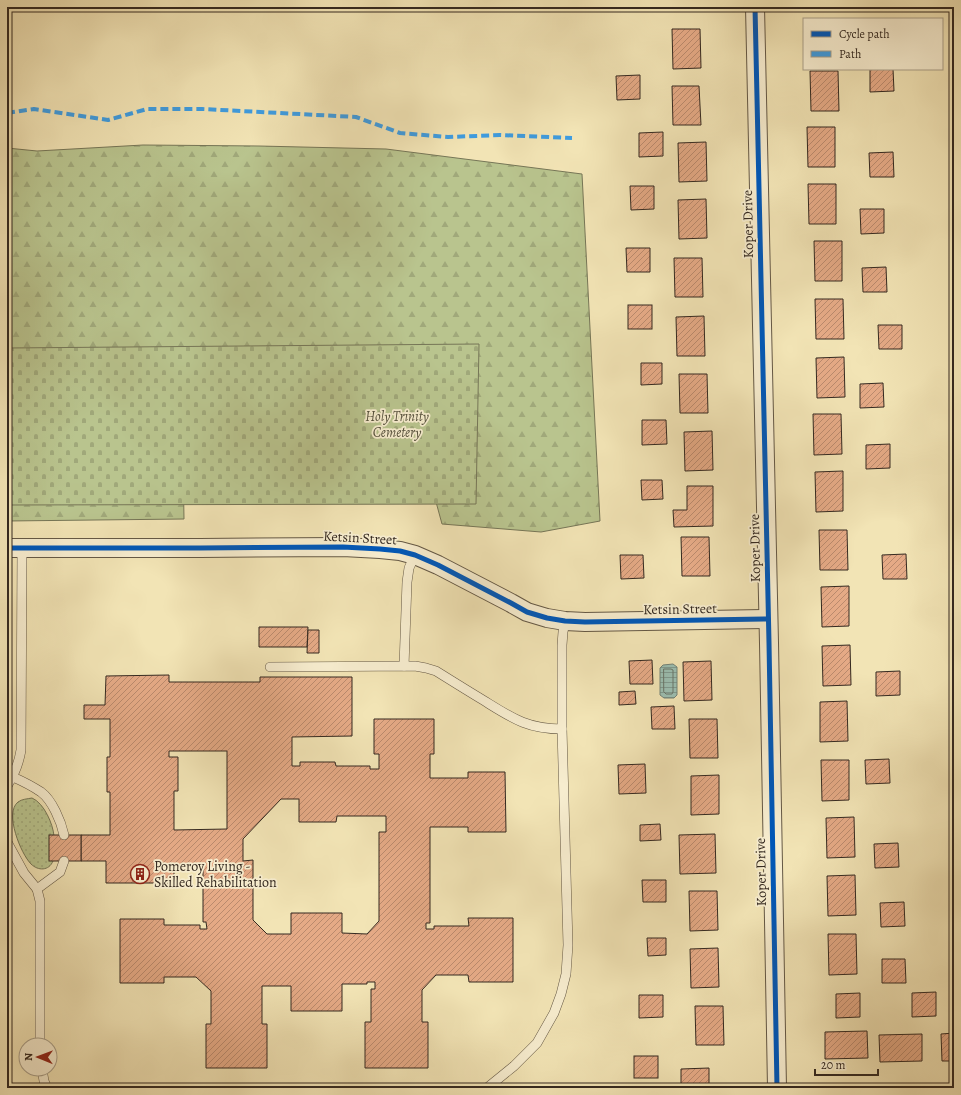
<svg xmlns="http://www.w3.org/2000/svg" width="961" height="1095" font-family="Alegreya,serif">
  <style>
    .green { fill: url(#green-dots); stroke: #767657 }
    .forest { fill: url(#forest-firs); stroke: #767657 }
    .cemetery { fill: url(#cemetery-stones); stroke: #767657 }
    .water { fill: url(#water-rules); stroke: #728277 }
    .lines { fill: none; stroke-linecap: round; stroke-linejoin: round }
    .shore { stroke: #687468; stroke-width: 1 }
    .building { fill: url(#building-hatch); stroke: #342920; fill-rule: evenodd }
    .lane-casing { stroke: #645845; stroke-width: 10 }
    .street-casing { stroke: #645845; stroke-width: 20 }
    .lane { stroke: #f7edcf; stroke-width: 9 }
    .street { stroke: #f7edcf; stroke-width: 18 }
    .quiet { stroke: #3e9ce0; stroke-width: 4; stroke-dasharray: 8 4; stroke-linecap: butt }
    .cycleway-casing { stroke: #f7edcf; stroke-width: 8 }
    .cycleway { stroke: #0057b8; stroke-width: 5 }
    .labels { text-anchor: middle; dominant-baseline: central; stroke-width: 3.5; stroke-linejoin: round; paint-order: stroke }
    .street-label { font-size: 14px; fill: #342920; stroke: #f7edcf }
    .park-label { font-size: 14px; font-style: italic; fill: #55503c; stroke: #f7edcf }
    .poi-label { font-size: 14px; fill: #342920; stroke: #f7edcf; text-anchor: start }
  </style>
  <defs>
    <pattern id="green-dots" width="8" height="8" patternUnits="userSpaceOnUse"><rect width="8" height="8" fill="#b9c48e"/><path d="M2 2h.1M6 6h.1" fill="none" stroke="#a0a87a" stroke-width="1.8" stroke-linecap="round"/></pattern>
    <pattern id="forest-firs" width="22" height="20" patternUnits="userSpaceOnUse"><rect width="22" height="20" fill="#b9c48e"/><path d="M5 1l3.5 6h-7zM16 11l3.5 6h-7z" fill="#a0a87a"/></pattern>
    <pattern id="cemetery-stones" width="16" height="16" patternUnits="userSpaceOnUse"><rect width="16" height="16" fill="#b9c48e"/><path d="M2 7V4a2 2 0 0 1 4 0v3zM10 15v-3a2 2 0 0 1 4 0v3z" fill="#a0a87a"/></pattern>
    <pattern id="water-rules" width="6" height="5" patternUnits="userSpaceOnUse"><rect width="6" height="5" fill="#9bbeb1"/><path d="M0 2.5h6" fill="none" stroke="#7f9a90"/></pattern>
    <pattern id="building-hatch" width="6" height="6" patternUnits="userSpaceOnUse"><rect width="6" height="6" fill="#e5aa86"/><path d="M-1 1l2-2M0 6l6-6M5 7l2-2" fill="none" stroke="#ba8a6d"/></pattern>
  </defs>
  <rect width="100%" height="100%" fill="#f2e4b5"/>
  <filter id="stains"><feTurbulence type="fractalNoise" baseFrequency=".005" numOctaves="4"/><feColorMatrix values="0 0 0 0 .2 0 0 0 0 .09 0 0 0 0 .02 0 0 0 .5 -.17"/></filter>
  <radialGradient id="worn" r=".72"><stop offset=".6" stop-color="#630" stop-opacity="0"/><stop offset="1" stop-color="#630" stop-opacity=".3"/></radialGradient>
  <path class="green" d="M32 798C44 803 53 824 54 836 54 844 53 853 53 861 49 871 38 871 31 864 21 854 4 813 18 802 22 799 27 799 32 798Z"/>
  <path class="forest" d="M143 145 259 146 386 149 582 174 600 521 541 532 442 524 420 443 182 392 184 519 7 521V148L37 151Z"/>
  <path class="cemetery" d="M479 344 476 504 7 505V348Z"/>
  <path class="water" d="M673 664 677 667V695L674 698H664L660 695V668L663 665Z"/>
  <g class="lines">
    <path class="shore" d="M664 669H671L673 670V692L672 694H666L664 692Z"/>
  </g>
  <g class="building">
    <path d="M670 7H698V9L670 10Z"/>
    <path d="M672 29H700L701 68 673 69Z"/>
    <path d="M870 69H893L894 91 870 92Z"/>
    <path d="M810 71H838L839 111H811Z"/>
    <path d="M640 75V99L617 100 616 76Z"/>
    <path d="M672 86H699L701 125H673Z"/>
    <path d="M807 127H835V167H808Z"/>
    <path d="M663 132V156L639 157V133Z"/>
    <path d="M706 142 707 181 679 182 678 143Z"/>
    <path d="M893 152 894 177H870L869 153Z"/>
    <path d="M808 184H836V224H809Z"/>
    <path d="M630 186H654V209L631 210Z"/>
    <path d="M706 199 707 238 679 239 678 200Z"/>
    <path d="M860 209H884V233L861 234Z"/>
    <path d="M814 241H842V281H815Z"/>
    <path d="M626 248H650V272H627Z"/>
    <path d="M674 258H702L703 297H675Z"/>
    <path d="M886 267 887 292H863L862 268Z"/>
    <path d="M815 299H843L844 339H816Z"/>
    <rect x="628" y="305" width="24" height="24"/>
    <path d="M704 316 705 356H677L676 317Z"/>
    <path d="M878 325H902V349H879Z"/>
    <path d="M844 357 845 397 817 398 816 358Z"/>
    <path d="M641 363H662V384L641 385Z"/>
    <path d="M679 374H707L708 413H680Z"/>
    <path d="M883 383 884 407 860 408V384Z"/>
    <path d="M813 414H841L842 454 814 455Z"/>
    <path d="M642 420H666L667 444 642 445Z"/>
    <path d="M712 431 713 470 685 471 684 432Z"/>
    <path d="M890 444V468L866 469V445Z"/>
    <path d="M843 471V511L816 512 815 472Z"/>
    <path d="M641 480H662L663 499 642 500Z"/>
    <path d="M687 486H713V526L674 527 673 510H687Z"/>
    <path d="M819 530H847L848 570H820Z"/>
    <path d="M681 537H709L710 576H682Z"/>
    <path d="M906 554 907 579H883L882 555Z"/>
    <path d="M620 555H643L644 578 621 579Z"/>
    <path d="M849 586V626L822 627 821 587Z"/>
    <path d="M259 627H308L307 647H259Z"/>
    <path d="M308 630H319V653H307Z"/>
    <path d="M850 645 851 685 823 686 822 646Z"/>
    <path d="M652 660 653 684H630L629 661Z"/>
    <path d="M711 661 712 700 684 701 683 662Z"/>
    <path d="M900 671V695L876 696V672Z"/>
    <path d="M169 675V682H260V677H352V736L292 737V766H300V762H335L336 766H370V769H379V754H374V719H434V754H430V778H468V772H505L506 832H468V827H430V923H426V929H434V926H469L468 918H513V982H469L468 975H436L422 990V1022H428V1068H365V1022H371V989H375V982H367V984H342V1011H291V986H262V1024H267V1068H206V1024H211V991L196 977H164V983H120V919H164V925H200V929H207L206 922H203V865H174V883H106V861H81V835H110V792H107V757H110V719H84V705H105L106 676ZM169 751H227V829L174 830V791H178V757H169ZM281 799H299V822H336L337 816H386V832H379V921L367 934 342 933V913H291V934H267L253 920V860L243 861V839Z"/>
    <path d="M635 691 636 704 619 705V692Z"/>
    <path d="M847 701 848 741 820 742V702Z"/>
    <path d="M674 706 675 729H652L651 707Z"/>
    <path d="M689 719H717L718 758H690Z"/>
    <path d="M889 759 890 783 866 784 865 760Z"/>
    <path d="M821 760H849V800L822 801Z"/>
    <path d="M645 764 646 793 619 794 618 765Z"/>
    <path d="M719 775V814L691 815V776Z"/>
    <path d="M854 817 855 857 827 858 826 818Z"/>
    <path d="M660 824 661 840 640 841V825Z"/>
    <path d="M715 834 716 873 680 874 679 835Z"/>
    <rect x="49" y="835" width="32" height="26"/>
    <path d="M898 843 899 867 875 868 874 844Z"/>
    <path d="M855 875 856 915 828 916 827 876Z"/>
    <path d="M642 880H666V902H643Z"/>
    <path d="M689 891H717L718 930 690 931Z"/>
    <path d="M904 902 905 926 881 927 880 903Z"/>
    <path d="M828 934H856L857 974 829 975Z"/>
    <path d="M647 938H666V955L648 956Z"/>
    <path d="M718 948 719 987 691 988 690 949Z"/>
    <path d="M882 959H905L906 983H882Z"/>
    <path d="M936 992V1016L912 1017V993Z"/>
    <path d="M860 993V1017L836 1018V994Z"/>
    <path d="M639 995H663V1017L639 1018Z"/>
    <path d="M695 1006H723L724 1045H696Z"/>
    <path d="M867 1031 868 1058 825 1059V1032Z"/>
    <path d="M954 1033V1061H942L941 1034Z"/>
    <path d="M922 1034V1061L880 1062 879 1035Z"/>
    <rect x="634" y="1056" width="24" height="22"/>
    <path d="M709 1068V1088H681V1069Z"/>
  </g>
  <g class="lines">
    <defs>
      <g id="lane">
        <path d="M404 666 407 582 409 568 415 555"/>
        <path d="M270 667 415 666 426 668 436 671C452 681 468 691 483 700 512 718 527 729 562 729"/>
        <path d="M13 777C22 781 32 786 41 792 52 800 61 821 64 835"/>
        <path d="M7 786C14 775 19 763 21 750L22 548"/>
        <path d="M7 842 24 873 37 889 40 901V1045"/>
        <path d="M37 889 60 872 64 861"/>
        <path d="M42 1069 44 1081 47 1088"/>
        <path d="M487 1088 514 1066 537 1043 554 1013 561 994 566 974 568 945 562 729V645L563 632 565 621"/>
      </g>
      <g id="street">
        <path d="M755 7 769 643 777 1088"/>
        <path d="M7 548H200L343 547 380 549 400 551 415 555 438 565 511 603 527 612 547 618 565 621 585 622 768 619"/>
      </g>
    </defs>
    <use href="#lane" class="lane-casing"/>
    <use href="#street" class="street-casing"/>
    <use href="#lane" class="lane"/>
    <use href="#street" class="street"/>
    <path class="quiet" d="M7 113 34 109 108 120 147 109H202L356 117 400 133 448 137 500 135 572 138"/>
    <defs>
      <g id="cycleway">
        <path d="M755 7 769 643 777 1088"/>
        <path d="M7 548H200L343 547 380 549 400 551 415 555 438 565 511 603 527 612 547 618 565 621 585 622 768 619"/>
      </g>
    </defs>
    <use href="#cycleway" class="cycleway-casing"/>
    <use href="#cycleway" class="cycleway"/>
  </g>
  <defs>
    <symbol id="building-ring" viewBox="-11 -11 22 22"><circle r="9.5" fill="#f7edcf" stroke="#8f2418" stroke-width="1.5"/><path d="M-4-6H4V6H1V3H-1V6H-4ZM-2.5-4.3h1.7v1.8h-1.7ZM.8-4.3h1.7v1.8H.8ZM-2.5-1h1.7V.8h-1.7ZM.8-1h1.7V.8H.8Z" fill="#8f2418"/></symbol>
  </defs>
  <g fill-rule="evenodd">
    <use href="#building-ring" x="129" y="863" width="22" height="22"/>
  </g>
  <g class="labels">
    <g class="street-label">
      <text transform="translate(748 224) rotate(-91)">Koper Drive</text>
      <text transform="translate(360 538) rotate(3)">Ketsin Street</text>
      <text transform="translate(755 548) rotate(-91)">Koper Drive</text>
      <text transform="translate(680 609) rotate(-1)">Ketsin Street</text>
      <text transform="translate(761 872) rotate(-91)">Koper Drive</text>
    </g>
    <g class="park-label">
      <text x="397" y="416">Holy Trinity<tspan x="397" dy="16">Cemetery</tspan></text>
    </g>
    <g class="poi-label">
      <text x="154" y="866">Pomeroy Living -<tspan x="154" dy="16">Skilled Rehabilitation</tspan></text>
    </g>
  </g>
  <rect width="961" height="1095" fill="none" stroke="#f2e4b5" stroke-width="24"/>
  <rect x="8" y="8" width="945" height="1079" fill="none" stroke="#342920" stroke-width="2"/>
  <rect x="12" y="12" width="937" height="1071" fill="none" stroke="#342920"/>
  <rect x="803" y="18" width="140" height="52" fill="#f7edcf" stroke="#a99f89"/>
  <rect x="811" y="31" width="20" height="6" fill="#0057b8" stroke="#a99f89"/>
  <text x="839" y="38" font-size="12" fill="#342920">Cycle path</text>
  <rect x="811" y="51" width="20" height="6" fill="#3e9ce0" stroke="#a99f89"/>
  <text x="839" y="58" font-size="12" fill="#342920">Path</text>
  <g transform="translate(38 1057) rotate(271)"><circle r="19" fill="#f7edcf" stroke="#a99f89"/>
  <path d="M0-3L7 15L0 10L-7 15Z" fill="#8f2418"/>
  <text y="-6" font-size="11" font-weight="bold" text-anchor="middle" fill="#342920">N</text>
  </g>
  <path d="M815 1069v6h63v-6" fill="none" stroke="#342920" stroke-width="2"/>
  <text x="821" y="1069" font-size="12" fill="#342920" stroke="#f7edcf" stroke-width="3" paint-order="stroke">20 m</text>
  <rect width="100%" height="100%" filter="url(#stains)"/>
  <rect width="100%" height="100%" fill="url(#worn)"/>
</svg>
